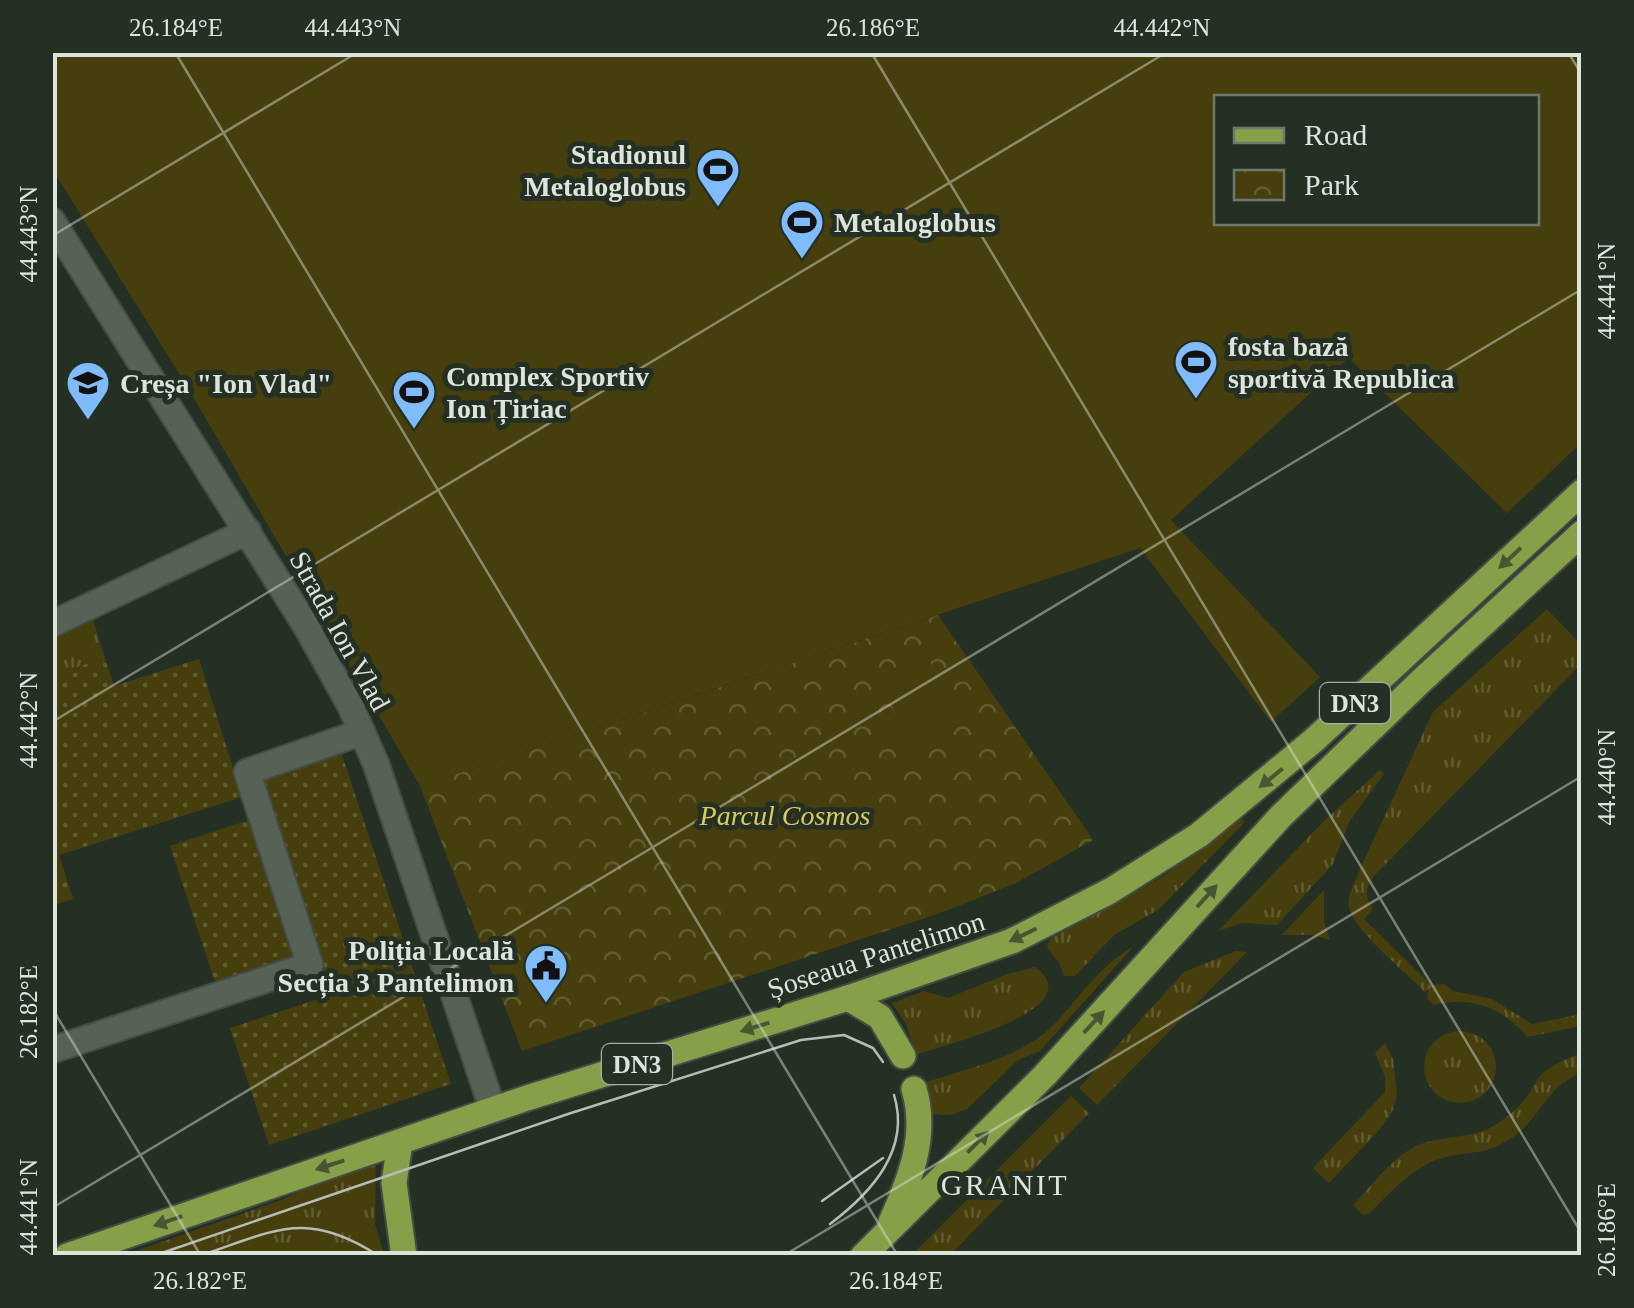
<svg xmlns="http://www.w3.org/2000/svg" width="1634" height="1308" font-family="Georgia,serif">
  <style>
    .grass { fill: url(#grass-tufts) }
    .park { fill: url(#park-crowns) }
    .garden { fill: url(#garden-dots) }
    .pitch { fill: #463f0d; fill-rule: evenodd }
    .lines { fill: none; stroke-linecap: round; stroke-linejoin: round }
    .minor-casing { stroke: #444d44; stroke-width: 29 }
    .major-casing { stroke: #444d44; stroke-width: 29 }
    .minor { stroke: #566256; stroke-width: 25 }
    .major { stroke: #85a048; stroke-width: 25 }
    .tram { stroke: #b5bdb5; stroke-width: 2.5 }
    .oneway { fill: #475731 }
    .ticks { fill: none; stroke: #dde4dc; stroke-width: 2.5; stroke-opacity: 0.45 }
    .labels { text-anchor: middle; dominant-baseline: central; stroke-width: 10; stroke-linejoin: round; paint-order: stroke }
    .shield { fill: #253025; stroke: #a6aea5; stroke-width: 2.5 }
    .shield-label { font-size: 25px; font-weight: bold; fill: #dde4dc }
    .poi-label { font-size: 28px; font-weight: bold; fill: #dde4dc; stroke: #253025; text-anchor: start }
    .street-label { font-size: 28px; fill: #dde4dc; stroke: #253025 }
    .park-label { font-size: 28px; font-style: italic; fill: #d9cb5d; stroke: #253025 }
    .neighbourhood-label { font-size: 30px; letter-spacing: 2.5px; fill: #dde4dc; stroke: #253025 }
    .neatline { fill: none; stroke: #dde4dc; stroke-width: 4 }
    .ticks-label { font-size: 25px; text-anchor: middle; fill: #dde4dc }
  </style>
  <defs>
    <pattern id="grass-tufts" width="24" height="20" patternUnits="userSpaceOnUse" patternTransform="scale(2.5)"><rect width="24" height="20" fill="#463f0d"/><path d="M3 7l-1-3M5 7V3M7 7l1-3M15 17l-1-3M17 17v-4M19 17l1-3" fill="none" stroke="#605b30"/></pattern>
    <pattern id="park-crowns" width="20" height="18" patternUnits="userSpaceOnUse" patternTransform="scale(2.5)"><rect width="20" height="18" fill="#463f0d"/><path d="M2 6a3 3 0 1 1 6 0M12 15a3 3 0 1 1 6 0" fill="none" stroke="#605b30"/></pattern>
    <pattern id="garden-dots" width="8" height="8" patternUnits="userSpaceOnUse" patternTransform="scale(2.5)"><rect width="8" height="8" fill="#463f0d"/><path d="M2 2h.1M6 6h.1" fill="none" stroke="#605b30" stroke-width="1.8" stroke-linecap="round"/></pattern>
  </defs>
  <rect width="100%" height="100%" fill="#253025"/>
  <g class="grass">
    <path d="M1547 609 1581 645V664L1374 876C1365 888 1364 897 1373 909L1364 919 1431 985 1444 984 1453 991 1492 999 1532 1024 1581 1014V1026L1527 1037C1504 1008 1470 995 1434 1005L1427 998 1430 988 1425 992C1408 974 1353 930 1349 907 1347 893 1356 882 1360 869L1433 712Z"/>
    <path d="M91 614 105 658 53 675V628Z"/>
    <path d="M1380 770 1384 774 1349 822 1333 864 1277 925 1242 923 1218 931 1325 820Z"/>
    <path d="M1241 819 1245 822 1158 910 1114 935 1075 976H1064L1059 963 1047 947 1050 939 1162 877Z"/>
    <path d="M1324 890V922L1330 940 1312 935H1282Z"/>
    <path d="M1133 947 1040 1051 1018 1060 967 1109 951 1115 930 1114 924 1083C962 1070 1010 1060 1042 1035 1075 1008 1094 968 1133 947Z"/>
    <path d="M1236 951 1247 952 1097 1105 1079 1088 1184 972Z"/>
    <path d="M1035 967C1093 1009 944 1045 921 1053L916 1054 906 1024 892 1003 924 991 948 998 1008 974Z"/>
    <circle cx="1460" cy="1067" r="36"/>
    <path d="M1385 1043 1393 1059 1397 1095 1392 1112 1379 1130 1329 1183 1313 1168 1385 1092V1077L1375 1053Z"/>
    <path d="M1581 1053V1074C1548 1083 1540 1119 1513 1137 1484 1156 1476 1150 1446 1157 1417 1163 1390 1192 1370 1213L1363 1215 1353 1205C1373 1185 1394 1154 1421 1144 1446 1135 1472 1139 1495 1125 1508 1117 1520 1107 1529 1094 1533 1088 1536 1080 1541 1075 1553 1064 1566 1059 1581 1053Z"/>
    <path d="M1071 1096 1089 1113 950 1255H912Z"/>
    <path d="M376 1157 375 1224 384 1255 122 1256 281 1200Z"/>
  </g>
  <path class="park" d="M938 615 1093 840 1016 883 943 912 522 1051 420 786Z"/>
  <g class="garden">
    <path d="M105 658 114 686 199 659 242 797 59 855 73 899 53 905 52 675Z"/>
    <path d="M341 752 451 1084 269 1145 230 1028 330 995 258 780Z"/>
    <path d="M249 820 294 959 216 985 170 846Z"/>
  </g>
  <g class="pitch">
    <path d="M53 52 1581 53V443L1507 513 1349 358 1171 520 1320 677 1271 722 1140 548 420 786 188 388 53 170ZM1216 98H1536V222H1216Z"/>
    <path d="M929 659 956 724 907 744 881 678Z"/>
  </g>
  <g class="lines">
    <defs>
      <g id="minor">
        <path d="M52 221 306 626 350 705 376 764 493 1110"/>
        <path d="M52 624 248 531"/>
        <path d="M52 1050 310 965 247 772 362 732"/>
      </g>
      <g id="major">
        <path d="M848 998 880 1017 903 1056"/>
        <path d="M400 1142 394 1183 404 1256"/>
        <path d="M891 1222C910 1180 928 1135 914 1089"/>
        <path d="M67 1256 527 1098 848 998 1012 941 1110 891 1199 835 1313 741 1582 492"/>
        <path d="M863 1256 1045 1075 1281 816 1421 681 1582 533"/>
      </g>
    </defs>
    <use href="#minor" class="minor-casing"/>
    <use href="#major" class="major-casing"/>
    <use href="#minor" class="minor"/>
    <use href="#major" class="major"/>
    <g class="tram">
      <path d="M822 1201 883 1158"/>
      <path d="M830 1224C871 1193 911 1150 894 1095"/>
      <path d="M153 1256 568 1114 801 1040 844 1035 873 1048 883 1062"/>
      <path d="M199 1256C275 1231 305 1208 379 1256"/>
    </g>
  </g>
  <defs><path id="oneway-solid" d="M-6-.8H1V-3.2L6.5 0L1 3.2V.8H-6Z" transform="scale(2.5)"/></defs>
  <g class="oneway">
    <use href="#oneway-solid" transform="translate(1510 558) rotate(137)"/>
    <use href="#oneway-solid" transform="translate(1271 778) rotate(141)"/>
    <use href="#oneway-solid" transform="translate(1207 896) rotate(-48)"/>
    <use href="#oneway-solid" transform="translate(1023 935) rotate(154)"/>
    <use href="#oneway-solid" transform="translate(1094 1022) rotate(-47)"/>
    <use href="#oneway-solid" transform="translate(755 1027) rotate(163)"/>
    <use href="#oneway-solid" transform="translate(978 1142) rotate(-45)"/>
    <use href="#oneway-solid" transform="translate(330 1165) rotate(162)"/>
    <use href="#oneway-solid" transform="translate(168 1221) rotate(161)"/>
  </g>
  <path class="ticks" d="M175 52 898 1256M871 52 1582 1234M1568 52 1582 75M52 236 358 52M52 722 1167 52M52 1008 201 1256M52 1208 1582 289M783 1256 1582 776"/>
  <defs>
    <symbol id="stadium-pin" viewBox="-11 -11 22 30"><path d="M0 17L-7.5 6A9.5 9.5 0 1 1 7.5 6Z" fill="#81bcfa" stroke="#253025"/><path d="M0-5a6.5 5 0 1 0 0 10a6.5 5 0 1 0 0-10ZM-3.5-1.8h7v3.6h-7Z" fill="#111"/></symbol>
    <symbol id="school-pin" viewBox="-11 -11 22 30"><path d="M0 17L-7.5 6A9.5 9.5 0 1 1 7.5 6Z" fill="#81bcfa" stroke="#253025"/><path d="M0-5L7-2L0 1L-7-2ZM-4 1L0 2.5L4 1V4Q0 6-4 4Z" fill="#111"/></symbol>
    <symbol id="civic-pin" viewBox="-11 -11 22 30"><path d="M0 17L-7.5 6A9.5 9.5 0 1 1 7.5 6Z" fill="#81bcfa" stroke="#253025"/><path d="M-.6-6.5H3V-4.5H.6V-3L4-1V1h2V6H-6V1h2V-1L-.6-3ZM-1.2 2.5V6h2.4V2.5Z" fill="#111"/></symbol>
  </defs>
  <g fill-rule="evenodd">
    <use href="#stadium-pin" x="693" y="145" width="50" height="68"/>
    <use href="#stadium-pin" x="777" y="197" width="50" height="68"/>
    <use href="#stadium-pin" x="1171" y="337" width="50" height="68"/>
    <use href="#school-pin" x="63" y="358" width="50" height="68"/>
    <use href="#stadium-pin" x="389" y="367" width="50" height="68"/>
    <use href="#civic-pin" x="521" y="941" width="50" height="68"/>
  </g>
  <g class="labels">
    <g class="shield">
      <rect x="1320" y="683" width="70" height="40" rx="8"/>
      <rect x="602" y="1044" width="70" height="40" rx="8"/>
    </g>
    <g class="shield-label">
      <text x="1355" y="703">DN3</text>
      <text x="637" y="1064">DN3</text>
    </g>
    <g class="poi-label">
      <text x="686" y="154" text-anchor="end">Stadionul<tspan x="686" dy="32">Metaloglobus</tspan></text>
      <text x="834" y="222">Metaloglobus</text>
      <text x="1228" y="346">fosta bază<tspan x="1228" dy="32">sportivă Republica</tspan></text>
      <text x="446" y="376">Complex Sportiv<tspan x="446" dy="32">Ion Țiriac</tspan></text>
      <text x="120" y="383">Creșa "Ion Vlad"</text>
      <text x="514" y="950" text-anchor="end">Poliția Locală<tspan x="514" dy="32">Secția 3 Pantelimon</tspan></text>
    </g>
    <g class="street-label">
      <text transform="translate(340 631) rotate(61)">Strada Ion Vlad</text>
      <text transform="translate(876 955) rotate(-18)">Șoseaua Pantelimon</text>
    </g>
    <g class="park-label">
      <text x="785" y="815">Parcul Cosmos</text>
    </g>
    <g class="neighbourhood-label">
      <text x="1005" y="1184">GRANIT</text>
    </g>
  </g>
  <rect width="1634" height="1308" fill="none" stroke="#253025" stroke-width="110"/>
  <rect x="1214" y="95" width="325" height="130" fill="#253025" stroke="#6f786e" stroke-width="2.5"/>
  <rect x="1234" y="128" width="50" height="15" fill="#85a048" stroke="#6f786e" stroke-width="2.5"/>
  <text x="1304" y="145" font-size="30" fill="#dde4dc">Road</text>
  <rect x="1234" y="170" width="50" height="30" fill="url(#park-crowns)" stroke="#6f786e" stroke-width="2.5"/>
  <text x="1304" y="195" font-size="30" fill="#dde4dc">Park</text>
  <rect x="55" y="55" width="1524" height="1198" class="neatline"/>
  <g class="ticks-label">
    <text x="176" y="36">26.184°E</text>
    <text x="353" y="36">44.443°N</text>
    <text x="873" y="36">26.186°E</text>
    <text x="1162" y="36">44.442°N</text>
    <text transform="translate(28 234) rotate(-90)" y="9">44.443°N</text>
    <text transform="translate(1606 291) rotate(-90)" y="9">44.441°N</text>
    <text transform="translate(28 720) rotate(-90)" y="9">44.442°N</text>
    <text transform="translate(1606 777) rotate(-90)" y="9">44.440°N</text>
    <text transform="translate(28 1012) rotate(-90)" y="9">26.182°E</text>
    <text transform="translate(28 1207) rotate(-90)" y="9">44.441°N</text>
    <text transform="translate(1606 1230) rotate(-90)" y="9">26.186°E</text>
    <text x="200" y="1289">26.182°E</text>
    <text x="896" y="1289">26.184°E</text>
  </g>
</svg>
